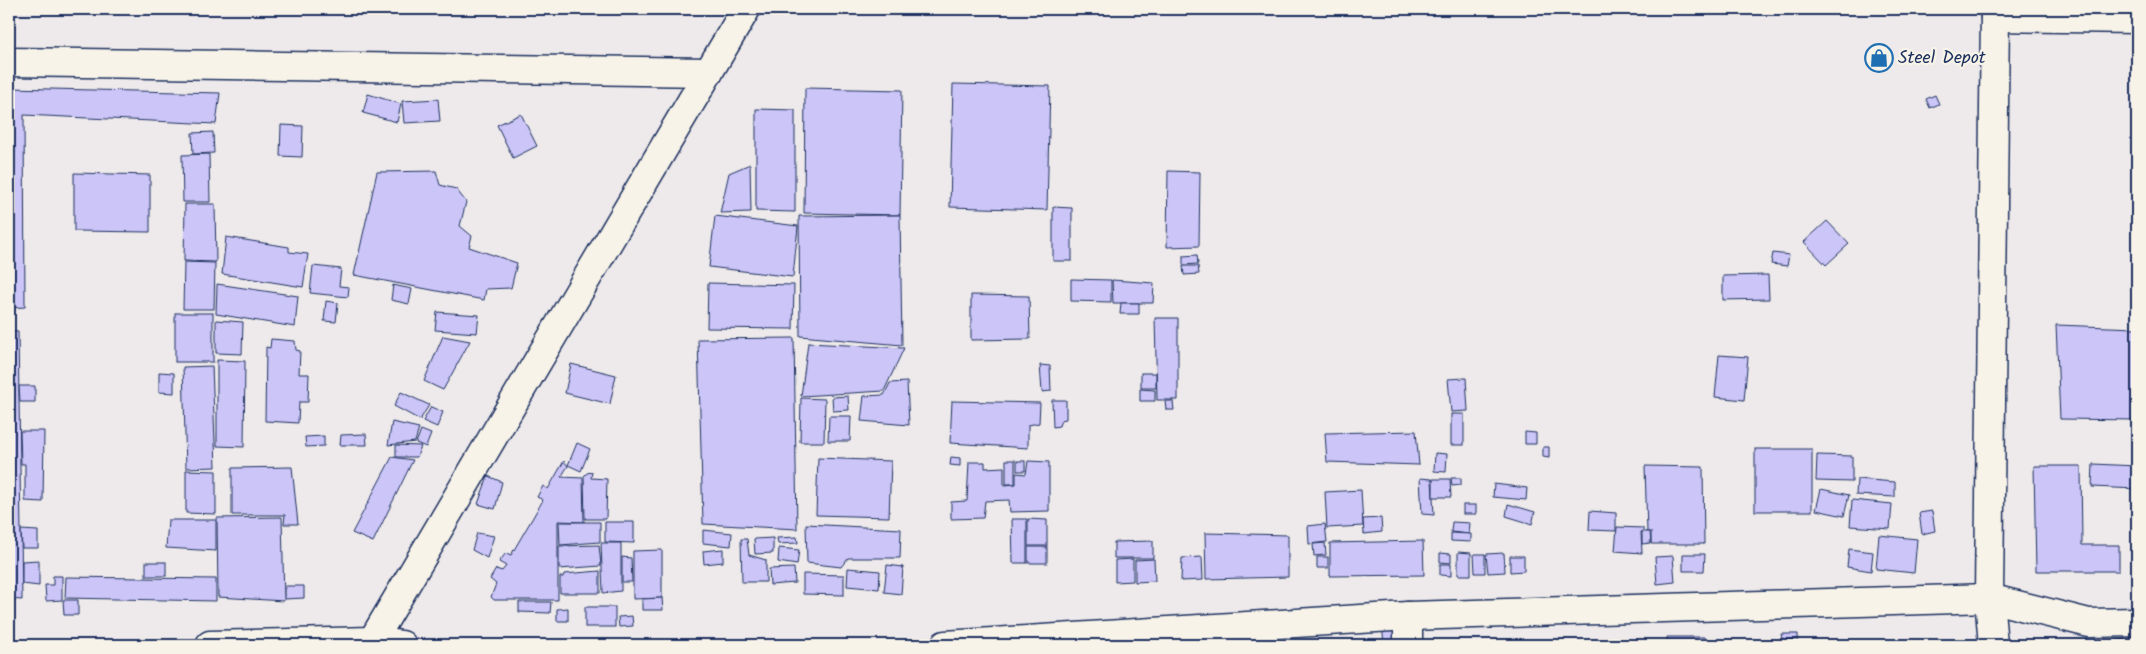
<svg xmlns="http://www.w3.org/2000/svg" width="2146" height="654" font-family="Kalam,sans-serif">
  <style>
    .building { fill: #ccc5f7; stroke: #1b2f5e }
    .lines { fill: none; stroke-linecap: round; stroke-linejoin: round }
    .street-casing { stroke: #1b2f5e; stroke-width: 31 }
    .street { stroke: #f7f3e8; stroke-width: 28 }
    .labels { text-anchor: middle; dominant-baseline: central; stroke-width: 4.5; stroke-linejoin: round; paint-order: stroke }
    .poi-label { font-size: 18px; fill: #1b2f5e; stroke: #f7f3e8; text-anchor: start }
  </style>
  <rect width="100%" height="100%" fill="#eeeaeb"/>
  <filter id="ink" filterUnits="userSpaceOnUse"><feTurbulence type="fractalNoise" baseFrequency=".02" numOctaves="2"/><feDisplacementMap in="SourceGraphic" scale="10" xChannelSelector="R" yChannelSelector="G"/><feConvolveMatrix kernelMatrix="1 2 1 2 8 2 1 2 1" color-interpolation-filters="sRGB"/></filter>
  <g filter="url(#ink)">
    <g class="building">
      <path d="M938 9H978V12Z"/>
      <path d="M1928 9H1959V12L1928 13Z"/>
      <path d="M953 84 1050 86 1047 210 950 207Z"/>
      <path d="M9 88 220 93 216 124 24 115 25 307 9 308Z"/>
      <path d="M805 88 902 90 900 215 804 213Z"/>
      <path d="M368 94 401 104 397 122 363 113Z"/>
      <path d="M1935 95 1939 104 1930 108 1926 99Z"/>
      <path d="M438 99 440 121 404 123 402 101Z"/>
      <path d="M756 109 795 110V212L756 211Z"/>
      <path d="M521 114 537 146 513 158 497 125Z"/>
      <path d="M281 125 303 126 302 157 280 156Z"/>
      <path d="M213 132 214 153 193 154 192 133Z"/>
      <path d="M209 154 210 202H183L182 155Z"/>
      <path d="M750 164 751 212 720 213 729 173Z"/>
      <path d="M436 171 440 185 456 189 466 202 460 226 472 236 469 247 517 263 511 288 486 289 484 300 354 275 377 172Z"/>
      <path d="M1168 171 1200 172 1199 246 1167 247Z"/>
      <path d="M74 173 150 175V232L74 231Z"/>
      <path d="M185 204H215L216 262 184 261Z"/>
      <path d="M1053 207 1072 208V261H1053Z"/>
      <path d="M900 215 902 345 800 336 799 216Z"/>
      <path d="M715 216 798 226 793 277 709 267Z"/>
      <path d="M1827 221 1849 244 1826 265 1804 242Z"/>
      <path d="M226 237 289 247V252L308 254 303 287 222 274Z"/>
      <path d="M1773 253 1789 255 1787 266 1771 264Z"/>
      <path d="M1197 255 1198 264 1183 265V256Z"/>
      <path d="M184 262 215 263 214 309H183Z"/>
      <path d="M313 266 341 269 339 286 349 287 348 297 310 293Z"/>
      <path d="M1183 266H1198L1199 274 1184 275Z"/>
      <path d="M1768 275 1769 299 1723 300V276Z"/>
      <path d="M1071 279 1111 280V302L1071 301Z"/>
      <path d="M1112 280 1154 283 1153 303H1113Z"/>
      <path d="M708 283 794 285 793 329 707 328Z"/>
      <path d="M217 284 298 296 295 327 216 314Z"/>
      <path d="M393 285 412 289 409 304 391 300Z"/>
      <path d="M971 295 1029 296 1030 339 971 340Z"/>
      <path d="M326 301 338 303 336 322 324 321Z"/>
      <path d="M1121 303H1139V314H1120Z"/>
      <path d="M437 312 479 315 477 333 435 330Z"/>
      <rect x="175" y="313" width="38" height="49"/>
      <path d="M1155 318H1178V400H1157Z"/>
      <path d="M216 320 243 322 242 354 216 353Z"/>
      <path d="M2056 325 2136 328 2137 420 2060 419Z"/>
      <path d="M9 331 18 332 22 600 9 599Z"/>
      <path d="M443 336 470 341 443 390 424 381Z"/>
      <path d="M794 338 797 529 703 524 698 339Z"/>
      <path d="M271 339 295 341 296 350 300 351 299 374H309L308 402H299L298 423 265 421 266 347 270 348Z"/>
      <path d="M808 343 904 348 884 391 801 396Z"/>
      <path d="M1719 355 1748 357 1744 400 1715 397Z"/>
      <path d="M217 360 245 361 244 447 217 446Z"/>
      <path d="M571 364 616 375 610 404 565 393Z"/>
      <path d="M1040 365 1050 366 1051 391 1042 392Z"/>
      <path d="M212 366 216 467 186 468 183 367Z"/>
      <path d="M159 372 174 373V393L159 392Z"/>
      <rect x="1141" y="373" width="15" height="15"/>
      <path d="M1466 378 1468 411 1451 412 1448 379Z"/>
      <path d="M907 382 909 425 861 421 864 396 884 395 890 383Z"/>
      <path d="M19 386H35V402H20Z"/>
      <path d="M1140 389 1155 390V401H1140Z"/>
      <path d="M401 392 429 405 420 420 394 406Z"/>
      <path d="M848 396 849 410 833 411 832 397Z"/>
      <path d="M801 398 825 399 824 442H800Z"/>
      <path d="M1052 400H1066V419L1061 420 1059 426 1053 427Z"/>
      <path d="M952 401 1040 403 1039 423 1028 425V448L950 443Z"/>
      <path d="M1165 401H1173L1174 410H1166Z"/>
      <path d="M431 407 443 412 437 427 423 421Z"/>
      <rect x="1451" y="414" width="13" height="31"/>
      <path d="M829 416H851L850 441H828Z"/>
      <path d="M392 422 419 428 415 442 388 445Z"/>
      <path d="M421 430 431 434 426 447 416 443Z"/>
      <path d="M20 431H44L43 502 25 501V464H21Z"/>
      <path d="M1416 431 1419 465 1327 462 1325 433Z"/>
      <path d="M1525 432 1536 433V444H1525Z"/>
      <path d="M366 434 367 445H340L341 435Z"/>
      <path d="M324 436V446L306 447 305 437Z"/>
      <path d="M577 443 590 449 581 471 568 465Z"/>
      <path d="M396 445 421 446 417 457H396Z"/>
      <path d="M1543 447H1549V458L1543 457Z"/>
      <rect x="1755" y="449" width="57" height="62"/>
      <path d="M1435 453 1447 454 1446 472 1434 471Z"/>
      <path d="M1817 455 1852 456V482L1816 481Z"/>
      <path d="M392 457 413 460 373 542 352 533Z"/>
      <path d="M951 457 960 458V466L950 465Z"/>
      <path d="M818 458 891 461 889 517 816 515Z"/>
      <rect x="1006" y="460" width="9" height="24"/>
      <path d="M564 461 568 466 561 477 583 478 584 522 558 521V600H494L491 597 496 584 490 579 496 569 502 571 506 566 499 562 506 553 511 555 543 500 537 497 543 486 548 489Z"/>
      <rect x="1017" y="461" width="8" height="10"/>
      <path d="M1028 461 1049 462V511L1010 512 1009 500 985 501 983 518 951 519V502L967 501 969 462H985V468L1004 467V485L1016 484V473L1026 474Z"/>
      <path d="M2093 464 2137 466V489L2092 487Z"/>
      <path d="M1645 466 1703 467 1704 544H1651V532H1647Z"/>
      <path d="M2034 466H2081L2082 545H2119V571H2036Z"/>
      <path d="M292 467 298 524H284L285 515H232V468Z"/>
      <path d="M186 470 216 471V514L186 513Z"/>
      <path d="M592 472 591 478 607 479 606 519H585L584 476 587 473Z"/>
      <path d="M488 476 502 482 495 509 478 504Z"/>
      <path d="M1420 478 1432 479 1434 515 1422 514Z"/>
      <path d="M1451 478H1461V485L1452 486Z"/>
      <path d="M1433 479H1450L1451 497H1433Z"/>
      <path d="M1857 479 1895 482V497L1856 495Z"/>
      <path d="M1494 484 1527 488 1526 500 1493 497Z"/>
      <path d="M1821 489 1849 495 1844 516 1816 510Z"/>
      <path d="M1361 490 1363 526 1327 528 1325 492Z"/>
      <path d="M1852 500 1892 504 1890 529 1850 526Z"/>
      <path d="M1508 504 1535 512 1532 524 1506 516Z"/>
      <rect x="1463" y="505" width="13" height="9"/>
      <path d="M1590 511 1616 513V531L1589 530Z"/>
      <path d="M1932 511 1935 531 1922 534 1919 513Z"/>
      <path d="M282 517 284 601 218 597 217 518Z"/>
      <path d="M1381 518 1382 532 1364 534 1363 519Z"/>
      <path d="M1012 519H1027V563H1013Z"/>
      <path d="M1028 519 1047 520V546H1028Z"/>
      <path d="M168 520H216V551L166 548Z"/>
      <path d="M559 522H600V542L560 545Z"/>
      <path d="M605 522H634V543L605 542Z"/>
      <path d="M1452 522 1470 523 1469 534 1451 532Z"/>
      <path d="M806 524 901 529 900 558H848L841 567 807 563Z"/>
      <path d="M1325 524 1327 542 1309 544 1308 526Z"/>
      <path d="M1617 527 1643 528V531L1641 532 1642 553 1615 551Z"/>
      <path d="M21 530 38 531V548H22Z"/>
      <path d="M703 530 732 533 731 546 703 543Z"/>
      <path d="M1642 532H1650L1651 543 1642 544Z"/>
      <path d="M477 533 494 536 487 558 472 550Z"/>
      <path d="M1205 533 1288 535V577L1206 579Z"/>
      <path d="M1451 533 1471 534V542L1451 541Z"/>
      <path d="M1879 535 1917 539 1914 573 1876 569Z"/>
      <path d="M797 537 798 543 778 544 777 538Z"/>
      <path d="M773 538V553L755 554 754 539Z"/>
      <path d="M741 539H747L749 555 766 560V582H742Z"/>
      <path d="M1153 541V558H1114V542Z"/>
      <path d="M1423 541 1424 575 1330 576V543Z"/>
      <path d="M601 543H621V591L603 593Z"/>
      <path d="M1325 543 1326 555 1314 556 1313 544Z"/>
      <path d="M599 545 601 566 559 569V546Z"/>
      <rect x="1028" y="547" width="19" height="16"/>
      <path d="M779 548 799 550 797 565 778 562Z"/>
      <path d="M723 549V562L704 564 703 551Z"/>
      <path d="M1849 549 1873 552 1871 571 1847 567Z"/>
      <path d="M662 550V598L633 599V551Z"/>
      <path d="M1458 552 1471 553V575H1458Z"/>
      <path d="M1440 553 1451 554V563L1440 562Z"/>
      <path d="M1504 553 1505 572 1488 573 1486 554Z"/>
      <path d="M1474 554H1485V573H1475Z"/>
      <path d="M1683 554H1705L1704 571H1683Z"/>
      <path d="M1510 556H1524V571L1510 572Z"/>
      <path d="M1673 556 1675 582 1657 584 1655 557Z"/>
      <path d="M622 557 631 558 632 582H622Z"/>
      <path d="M1202 557 1203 580 1181 581 1182 558Z"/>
      <rect x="1317" y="557" width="11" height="11"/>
      <path d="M1133 559V581L1115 582V560Z"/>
      <path d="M1154 559 1155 581 1135 582V560Z"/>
      <path d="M39 560V586L22 584V561Z"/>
      <rect x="146" y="562" width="20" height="14"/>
      <path d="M1440 564H1451V576L1440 575Z"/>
      <path d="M887 565 903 567 901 594 884 592Z"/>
      <path d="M794 568 795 583 770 585 769 569Z"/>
      <path d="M848 568 880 571 879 589 847 586Z"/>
      <path d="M600 571V593H560V577H563L564 574Z"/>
      <path d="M803 574 844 575V595L803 594Z"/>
      <path d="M53 576H62V600L46 601 45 585H53Z"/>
      <path d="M66 577 216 579V601L65 598Z"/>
      <path d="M285 586H304V598L285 599Z"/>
      <path d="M662 598 663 610H642V599Z"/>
      <path d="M63 600H78V615H64Z"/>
      <path d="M519 602H551L550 613 519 612Z"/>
      <rect x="585" y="607" width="30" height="20"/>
      <path d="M568 608V621H557V609Z"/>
      <path d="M632 616 633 626 619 627 618 617Z"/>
      <path d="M1382 624H1396L1398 645H1384Z"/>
      <path d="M1781 634H1798V640L1782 639Z"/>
      <path d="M1667 637H1705V645H1668Z"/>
      <path d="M2131 638 2132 645H2099V643Z"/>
      <path d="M2080 641V645H2037L2036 642Z"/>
      <path d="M1578 642 1617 643V645H1577Z"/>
    </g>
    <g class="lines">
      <defs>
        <g id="street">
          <path d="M1995 17 2137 19"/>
          <path d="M9 62 709 72"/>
          <path d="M1408 616V645"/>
          <path d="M210 645 373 641 402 645"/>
          <path d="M370 645 746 9"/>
          <path d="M945 645 1408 616 1989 598 2089 623 2137 622"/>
          <path d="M1993 645 1989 598 1995 9"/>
        </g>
      </defs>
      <use href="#street" class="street-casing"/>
      <use href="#street" class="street"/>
    </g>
  </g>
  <defs>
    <symbol id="shop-ring" viewBox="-11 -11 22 22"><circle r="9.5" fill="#f7f3e8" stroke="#1f6fb2" stroke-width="1.5"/><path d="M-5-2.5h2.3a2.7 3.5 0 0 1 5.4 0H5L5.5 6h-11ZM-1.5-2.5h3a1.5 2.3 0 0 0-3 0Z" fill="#1f6fb2"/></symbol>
  </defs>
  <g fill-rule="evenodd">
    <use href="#shop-ring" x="1863" y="42" width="32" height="32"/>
  </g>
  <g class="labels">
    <g class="poi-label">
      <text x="1898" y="58">Steel Depot</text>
    </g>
  </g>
  <rect width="2146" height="654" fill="none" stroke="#f7f3e8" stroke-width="30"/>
  <rect x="15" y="15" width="2116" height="624" fill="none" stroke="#1b2f5e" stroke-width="2" filter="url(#ink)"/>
</svg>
